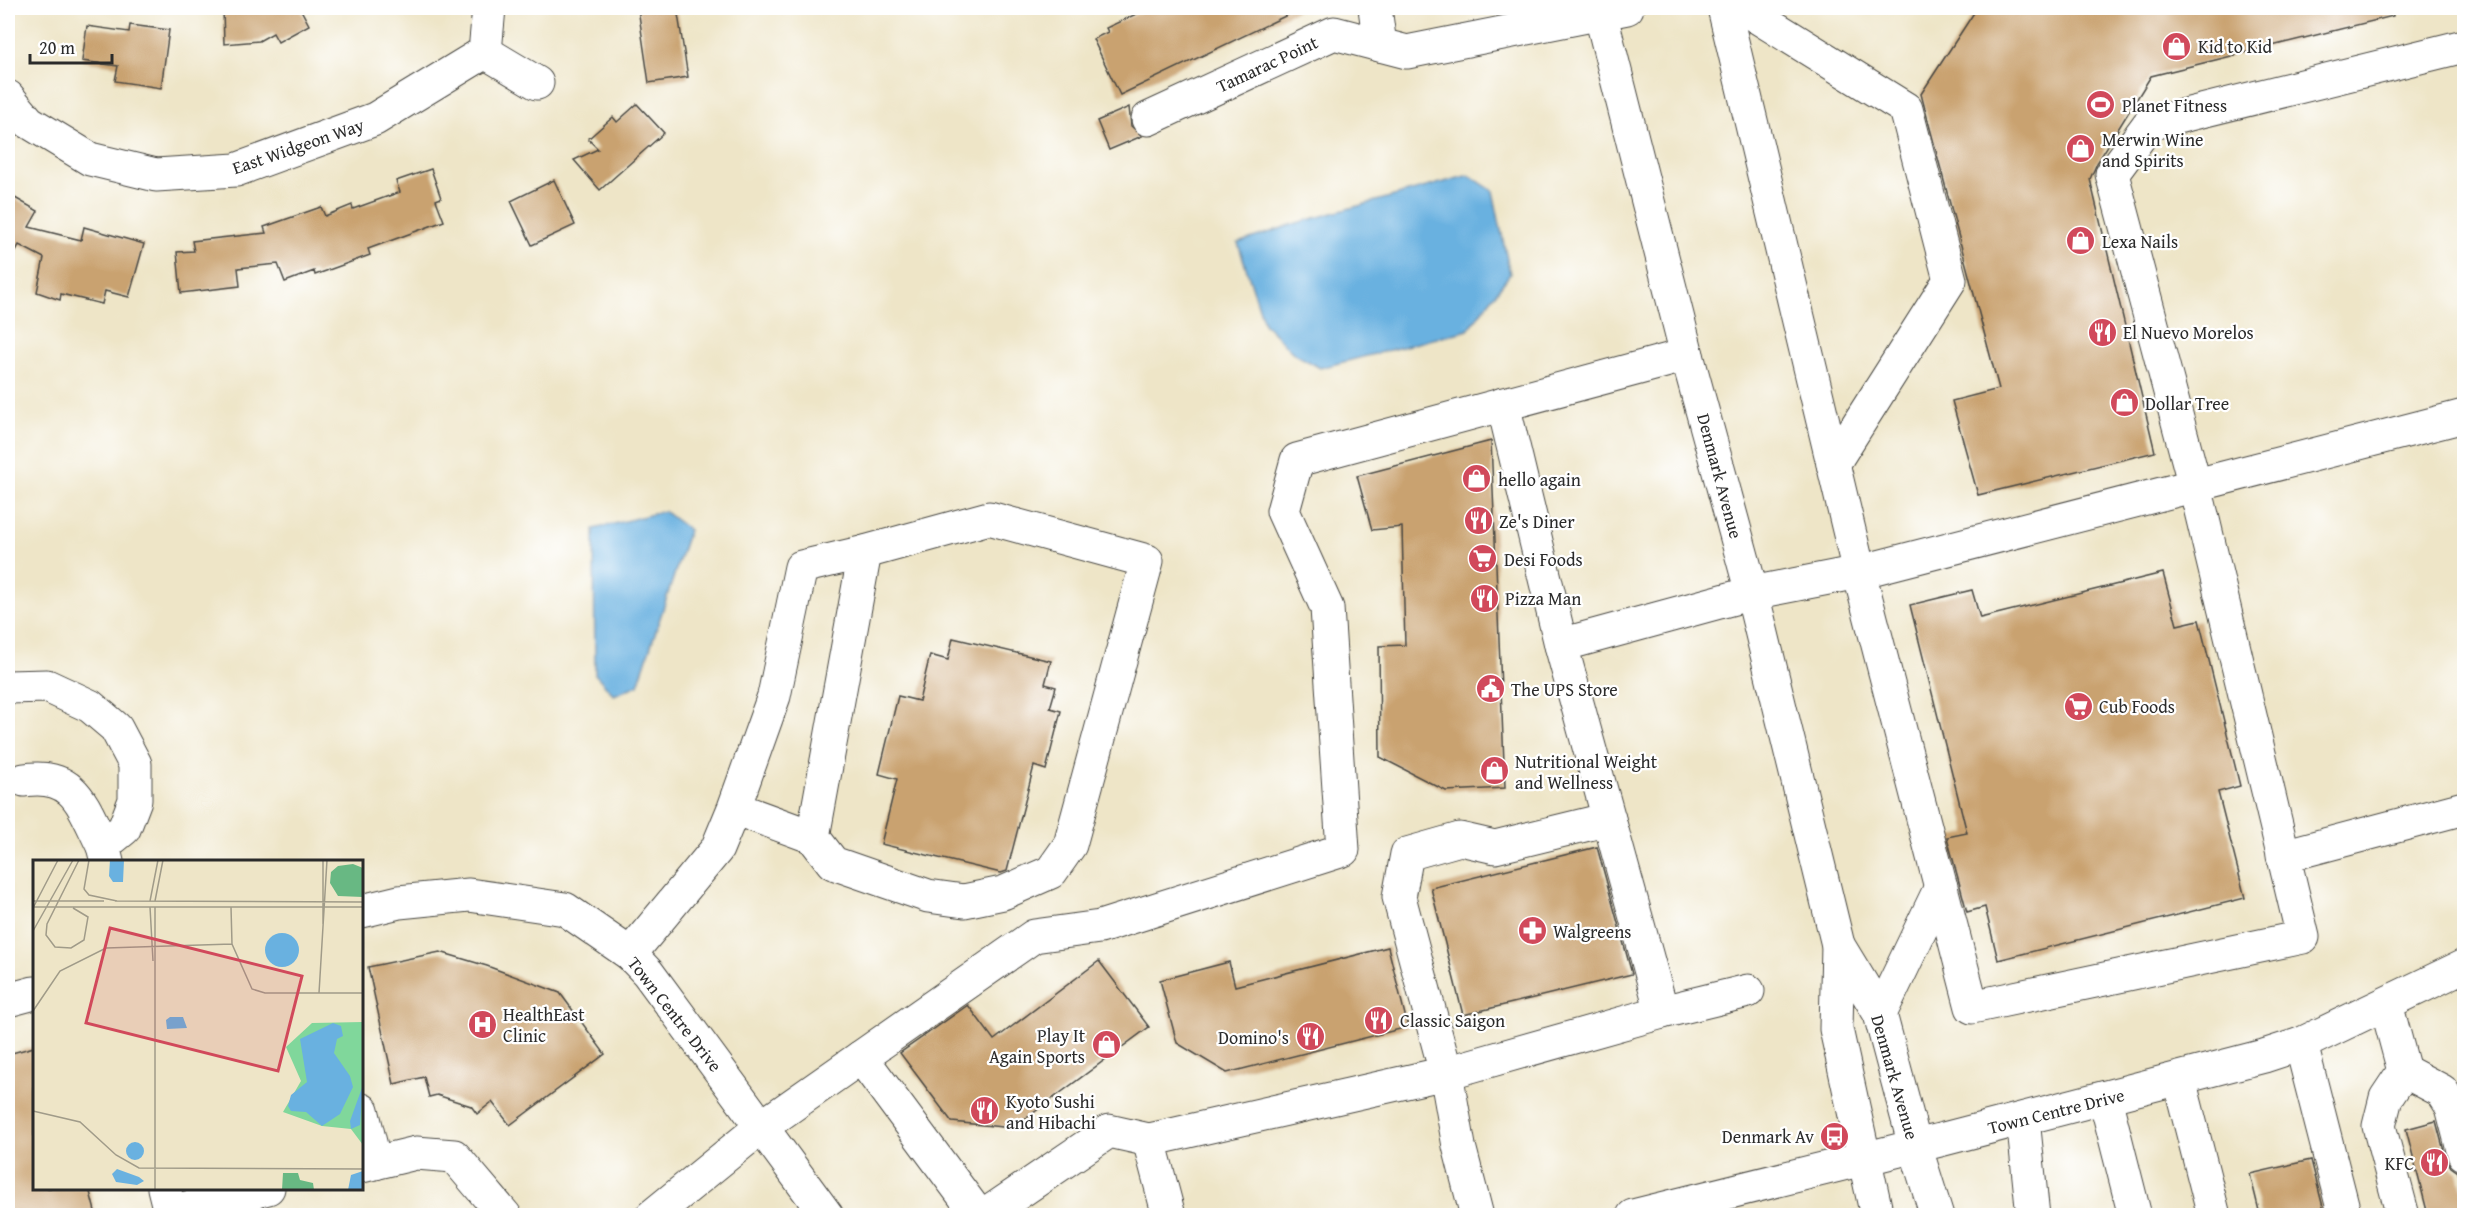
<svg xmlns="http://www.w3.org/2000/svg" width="2472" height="1223" font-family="'Gentium Book Plus',serif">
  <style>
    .water { fill: #69b1e0; stroke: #4a6e86; stroke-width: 1.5 }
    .building { fill: #c9a270 }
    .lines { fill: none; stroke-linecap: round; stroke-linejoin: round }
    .minor-casing { stroke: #484742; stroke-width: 35 }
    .minor { stroke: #fff; stroke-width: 33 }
    .labels { text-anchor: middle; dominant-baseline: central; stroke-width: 4.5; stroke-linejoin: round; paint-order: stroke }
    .poi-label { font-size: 18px; fill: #2b2b2b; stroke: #fff; text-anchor: start }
    .street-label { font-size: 18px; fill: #2b2b2b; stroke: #fff }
    .inset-road { fill: none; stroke: #a09b89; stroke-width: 1.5 }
    .view { fill: #d1495b; fill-opacity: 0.15; stroke: #d1495b; stroke-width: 3 }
    .inset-edge { fill: none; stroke: #2b2b2b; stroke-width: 3 }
  </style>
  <rect width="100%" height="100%" fill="#fff"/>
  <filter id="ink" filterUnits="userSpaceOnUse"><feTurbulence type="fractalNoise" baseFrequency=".0167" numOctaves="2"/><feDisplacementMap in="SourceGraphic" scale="12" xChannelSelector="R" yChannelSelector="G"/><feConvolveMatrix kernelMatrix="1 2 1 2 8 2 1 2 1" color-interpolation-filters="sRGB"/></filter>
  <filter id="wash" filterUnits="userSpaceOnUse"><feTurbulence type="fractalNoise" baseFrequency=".008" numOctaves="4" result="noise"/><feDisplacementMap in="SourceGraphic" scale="24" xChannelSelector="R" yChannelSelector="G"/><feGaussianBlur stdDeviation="1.35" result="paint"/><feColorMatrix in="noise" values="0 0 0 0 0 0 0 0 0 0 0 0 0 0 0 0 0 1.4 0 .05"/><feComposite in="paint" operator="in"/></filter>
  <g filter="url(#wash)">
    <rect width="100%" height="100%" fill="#eee5c7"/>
    <g class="water">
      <path d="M1469 175 1493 191 1510 274 1468 330 1320 368 1293 353 1264 323 1238 243 1297 223Z"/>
      <path d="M664 511 689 530 638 685 614 695 595 674 594 529Z"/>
    </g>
    <g id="blocks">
      <g class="building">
        <path d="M223 8H300L309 25 278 42 273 33 259 41 224 44Z"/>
        <path d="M638 8H677L688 77 649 83Z"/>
        <path d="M1149 8H1302L1120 95 1093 39 1108 32 1106 28Z"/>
        <path d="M1977 8H2392L2393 16 2151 76 2097 163 2090 179 2155 452 1978 495 1952 401 1999 389 1921 94Z"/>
        <path d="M130 25 169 30 161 88 115 81 118 66 82 61 87 26 129 32Z"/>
        <path d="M637 104 664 133 600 190 574 160 598 149 588 139 613 117 617 122Z"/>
        <path d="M1129 107 1131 126 1142 136 1109 150 1097 121Z"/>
        <path d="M431 169 441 198 436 200 444 221 368 249 370 255 315 275 314 271 285 282 278 264 238 268 240 286 181 293 177 252 194 251 192 241 266 233 264 227 321 207 325 216 352 205 353 209 400 192 396 181Z"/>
        <path d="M554 180 575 225 532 245 511 201Z"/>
        <path d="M8 194 38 211 29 227 81 240 84 227 144 244 129 297 105 291 102 304 61 294 60 300 37 292 44 258 19 245 8 266Z"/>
        <path d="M1491 441 1505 788 1446 791 1380 757 1379 646 1405 645 1402 527 1372 530 1357 476Z"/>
        <path d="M2163 573 2177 625 2199 620 2240 786 2218 792 2245 898 1998 960 1985 907 1967 912 1947 837 1967 833 1910 605 1972 590 1980 618Z"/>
        <path d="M953 638 1051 661 1045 684 1056 687 1050 708 1061 711 1046 770 1034 766 1007 871 1001 873 881 844 897 779 879 774 898 696 919 701 930 655 948 660Z"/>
        <path d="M1597 847 1632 974 1463 1015 1431 888Z"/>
        <path d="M1388 947 1408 1027 1227 1073 1177 1043 1160 980 1229 962 1235 986Z"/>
        <path d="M440 952 487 966 560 993 605 1054 510 1125 492 1102 477 1114 471 1106 437 1095 429 1097 424 1077 394 1084 368 967Z"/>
        <path d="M1099 961 1149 1027 1013 1128 952 1122 900 1053 968 1005 994 1040Z"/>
        <path d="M34 1047V1188H89L96 1215H10L8 1206V1054Z"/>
        <path d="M2436 1121 2446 1159 2451 1167 2458 1172 2464 1197V1215H2428L2406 1129Z"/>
        <path d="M2311 1160 2325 1215H2260L2250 1174Z"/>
      </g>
    </g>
  </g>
  <g filter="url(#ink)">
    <use href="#blocks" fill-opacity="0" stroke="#484742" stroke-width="1.5"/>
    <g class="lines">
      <defs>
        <g id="minor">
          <path d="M1375 8 1380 45"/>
          <path d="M1599 8 1687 355 1752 593 1838 945 1836 1029 1877 1216"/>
          <path d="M1724 8 1859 572 1972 1007 2303 937 2195 486 2112 174 2149 124 2464 46"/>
          <path d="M1743 8 1906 109 1950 280 1833 464"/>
          <path d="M485 52 537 83"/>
          <path d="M485 52 489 8"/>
          <path d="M8 97 29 122 90 159 156 175 236 170 375 119 485 52"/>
          <path d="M1148 119 1334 33 1407 52 1627 8"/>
          <path d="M1503 404 1561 645"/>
          <path d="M8 687 47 686 90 706 116 728 135 764V800L124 829 103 846 107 862"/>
          <path d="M24 780C76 772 83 807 103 846"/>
          <path d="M813 837 833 863 928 896 964 901 1003 893 1051 872 1070 845 1147 561 989 518 865 552"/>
          <path d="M2283 856 2464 808"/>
          <path d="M362 911 399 902 469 895 565 909 630 954 648 973 827 1216"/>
          <path d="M1838 945 1880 1014 1915 1146 1937 1216"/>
          <path d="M630 954 717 849 734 808 774 696 801 567 865 552 813 837 734 808"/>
          <path d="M8 1000 34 993"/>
          <path d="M2386 1004 2404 1071 2386 1098 2379 1126 2403 1216"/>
          <path d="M1662 1012 1748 991"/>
          <path d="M1880 1014 1941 887"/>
          <path d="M2301 1044 2345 1216"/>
          <path d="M861 1057 1034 936 1100 927 1343 850 1327 608 1283 511 1297 460 1687 355"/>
          <path d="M2404 1071 2442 1091 2452 1107 2464 1154"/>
          <path d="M2179 1079 2214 1216"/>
          <path d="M2105 1098 2135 1216"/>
          <path d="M362 1110 375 1163"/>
          <path d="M2023 1119 2033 1216"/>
          <path d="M362 1166 416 1153 454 1156 505 1216"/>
          <path d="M164 1188 170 1212 268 1188"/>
          <path d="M652 1216 760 1128 861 1057 979 1216"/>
          <path d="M984 1216 1109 1131 1149 1140"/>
          <path d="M1169 1216 1149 1140 1446 1073 1399 897 1407 854 1460 839 1495 847 1609 819"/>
          <path d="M1477 1216 1459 1146 1446 1073 1662 1012 1561 645 1752 593 1859 572 2464 416"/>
          <path d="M1633 1216 1940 1140 2264 1056 2301 1044 2464 966"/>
        </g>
      </defs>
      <use href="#minor" class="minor-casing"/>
      <use href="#minor" class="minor"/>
    </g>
  </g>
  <defs>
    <symbol id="shop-disc" viewBox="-11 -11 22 22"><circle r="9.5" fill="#d1495b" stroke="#fff"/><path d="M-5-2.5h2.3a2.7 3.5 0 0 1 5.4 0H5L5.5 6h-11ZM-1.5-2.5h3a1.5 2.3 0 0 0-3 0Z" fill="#fff"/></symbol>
    <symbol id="stadium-disc" viewBox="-11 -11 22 22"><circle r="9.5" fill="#d1495b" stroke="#fff"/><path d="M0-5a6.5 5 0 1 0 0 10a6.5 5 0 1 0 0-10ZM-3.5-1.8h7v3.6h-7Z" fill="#fff"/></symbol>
    <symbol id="restaurant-disc" viewBox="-11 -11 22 22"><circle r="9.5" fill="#d1495b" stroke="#fff"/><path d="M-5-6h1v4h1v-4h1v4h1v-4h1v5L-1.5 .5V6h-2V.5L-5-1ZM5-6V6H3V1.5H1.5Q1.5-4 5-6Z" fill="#fff"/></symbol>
    <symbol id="supermarket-disc" viewBox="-11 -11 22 22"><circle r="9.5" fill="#d1495b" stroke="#fff"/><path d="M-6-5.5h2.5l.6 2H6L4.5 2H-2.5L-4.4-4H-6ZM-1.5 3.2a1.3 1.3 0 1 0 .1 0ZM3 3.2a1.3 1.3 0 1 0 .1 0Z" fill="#fff"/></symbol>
    <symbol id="civic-disc" viewBox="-11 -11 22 22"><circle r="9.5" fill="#d1495b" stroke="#fff"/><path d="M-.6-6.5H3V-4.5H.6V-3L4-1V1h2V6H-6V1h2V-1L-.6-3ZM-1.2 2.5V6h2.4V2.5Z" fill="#fff"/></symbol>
    <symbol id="pharmacy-disc" viewBox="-11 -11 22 22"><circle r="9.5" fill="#d1495b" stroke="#fff"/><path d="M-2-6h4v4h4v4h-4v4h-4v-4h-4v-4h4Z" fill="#fff"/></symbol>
    <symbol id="hospital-disc" viewBox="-11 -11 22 22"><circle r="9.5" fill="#d1495b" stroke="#fff"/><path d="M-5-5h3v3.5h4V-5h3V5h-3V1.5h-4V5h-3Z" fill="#fff"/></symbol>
    <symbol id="bus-disc" viewBox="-11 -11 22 22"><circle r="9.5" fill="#d1495b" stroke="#fff"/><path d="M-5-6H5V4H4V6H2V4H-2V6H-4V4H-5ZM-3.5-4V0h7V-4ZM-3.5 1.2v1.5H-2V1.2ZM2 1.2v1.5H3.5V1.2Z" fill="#fff"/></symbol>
  </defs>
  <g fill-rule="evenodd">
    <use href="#shop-disc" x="2160" y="30" width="33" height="33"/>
    <use href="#stadium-disc" x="2084" y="88" width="33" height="33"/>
    <use href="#shop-disc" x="2064" y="132" width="33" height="33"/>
    <use href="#shop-disc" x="2064" y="224" width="33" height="33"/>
    <use href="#restaurant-disc" x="2086" y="316" width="33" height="33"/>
    <use href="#shop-disc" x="2108" y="386" width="33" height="33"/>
    <use href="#shop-disc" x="1460" y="462" width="33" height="33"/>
    <use href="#restaurant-disc" x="1462" y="504" width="33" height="33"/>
    <use href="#supermarket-disc" x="1466" y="542" width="33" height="33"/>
    <use href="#restaurant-disc" x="1468" y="582" width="33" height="33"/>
    <use href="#civic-disc" x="1474" y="672" width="33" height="33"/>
    <use href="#supermarket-disc" x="2062" y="690" width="33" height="33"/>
    <use href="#shop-disc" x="1478" y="754" width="33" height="33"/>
    <use href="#pharmacy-disc" x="1516" y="914" width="33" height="33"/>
    <use href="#restaurant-disc" x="1362" y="1004" width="33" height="33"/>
    <use href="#hospital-disc" x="466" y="1008" width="33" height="33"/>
    <use href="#restaurant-disc" x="1294" y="1020" width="33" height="33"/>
    <use href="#shop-disc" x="1090" y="1028" width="33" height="33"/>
    <use href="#restaurant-disc" x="968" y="1094" width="33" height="33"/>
    <use href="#bus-disc" x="1818" y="1120" width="33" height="33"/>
    <use href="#restaurant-disc" x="2418" y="1146" width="33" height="33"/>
  </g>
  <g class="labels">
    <g class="poi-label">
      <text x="2198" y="46">Kid to Kid</text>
      <text x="2122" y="105">Planet Fitness</text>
      <text x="2102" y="139">Merwin Wine<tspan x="2102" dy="21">and Spirits</tspan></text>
      <text x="2102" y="241">Lexa Nails</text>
      <text x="2123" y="332">El Nuevo Morelos</text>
      <text x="2145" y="403">Dollar Tree</text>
      <text x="1498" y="479">hello again</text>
      <text x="1499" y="521">Ze's Diner</text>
      <text x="1504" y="559">Desi Foods</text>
      <text x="1505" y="598">Pizza Man</text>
      <text x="1511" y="689">The UPS Store</text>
      <text x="2099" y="706">Cub Foods</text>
      <text x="1515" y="761">Nutritional Weight<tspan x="1515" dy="21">and Wellness</tspan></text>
      <text x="1553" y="931">Walgreens</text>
      <text x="503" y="1014">HealthEast<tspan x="503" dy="21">Clinic</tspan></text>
      <text x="1400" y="1020">Classic Saigon</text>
      <text x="1085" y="1035" text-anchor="end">Play It<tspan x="1085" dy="21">Again Sports</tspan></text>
      <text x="1289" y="1037" text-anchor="end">Domino's</text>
      <text x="1006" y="1101">Kyoto Sushi<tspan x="1006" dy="21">and Hibachi</tspan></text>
      <text x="1814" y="1136" text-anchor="end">Denmark Av</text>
      <text x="2414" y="1163" text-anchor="end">KFC</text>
    </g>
    <g class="street-label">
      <text transform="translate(1267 64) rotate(-25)">Tamarac Point</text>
      <text transform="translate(298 146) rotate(-19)">East Widgeon Way</text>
      <text transform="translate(1720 476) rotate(75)">Denmark Avenue</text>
      <text transform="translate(675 1014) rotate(52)">Town Centre Drive</text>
      <text transform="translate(1895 1077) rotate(74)">Denmark Avenue</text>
      <text transform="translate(2056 1111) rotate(-14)">Town Centre Drive</text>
    </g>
  </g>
  <g transform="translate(33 860)">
    <rect width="330" height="330" fill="#eee5c7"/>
    <path d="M330 162V285L318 269 289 266 250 252 268 221 253 187 279 163Z" fill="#80d79b"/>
    <path d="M320 4 330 8V37L305 36 297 23 298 12 305 6ZM250 313H265L267 320 280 323 281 330H249Z" fill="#68b883"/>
    <path d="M77 0H91L90 22H80L76 16ZM232 90a17 17 0 1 1 34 0a17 17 0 1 1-34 0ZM137 157H150L154 168 134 169 133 160ZM300 163 308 166 310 176 304 179 301 193 317 216 320 227 307 254 289 266 273 252 258 251 255 246 258 235 274 222 267 179ZM330 225 327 265 318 269 317 261ZM93 291a9 9 0 1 1 18 0a9 9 0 1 1-18 0ZM84 309 106 317 111 321 104 325 83 322 79 314ZM330 311V330H315L318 315Z" fill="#69b1e0"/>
    <path class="inset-road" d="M56 0 51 29 56 35 84 41M290 0V64M1 41H71M82 41 330 42M117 41 125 0M122 41 130 0M0 47H330M117 47 120 101M122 47V330M198 47 199 84 219 129 232 133H330M0 48 25 0M40 48 55 57 51 80 38 88 22 87 13 75 14 64 46 0M0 71 40 0M286 133 294 0M0 151 27 111 73 88 199 84M0 251 47 262 83 295 106 308 330 309"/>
    <path class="view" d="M77 68 269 116 245 211 53 163Z"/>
    <rect width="330" height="330" class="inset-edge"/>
  </g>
  <rect width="2472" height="1223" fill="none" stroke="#fff" stroke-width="30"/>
  <path d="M30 54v9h82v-9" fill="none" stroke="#2b2b2b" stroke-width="3"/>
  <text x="39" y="54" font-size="18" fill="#2b2b2b" stroke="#ffffff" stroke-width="4.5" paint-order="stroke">20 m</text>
</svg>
